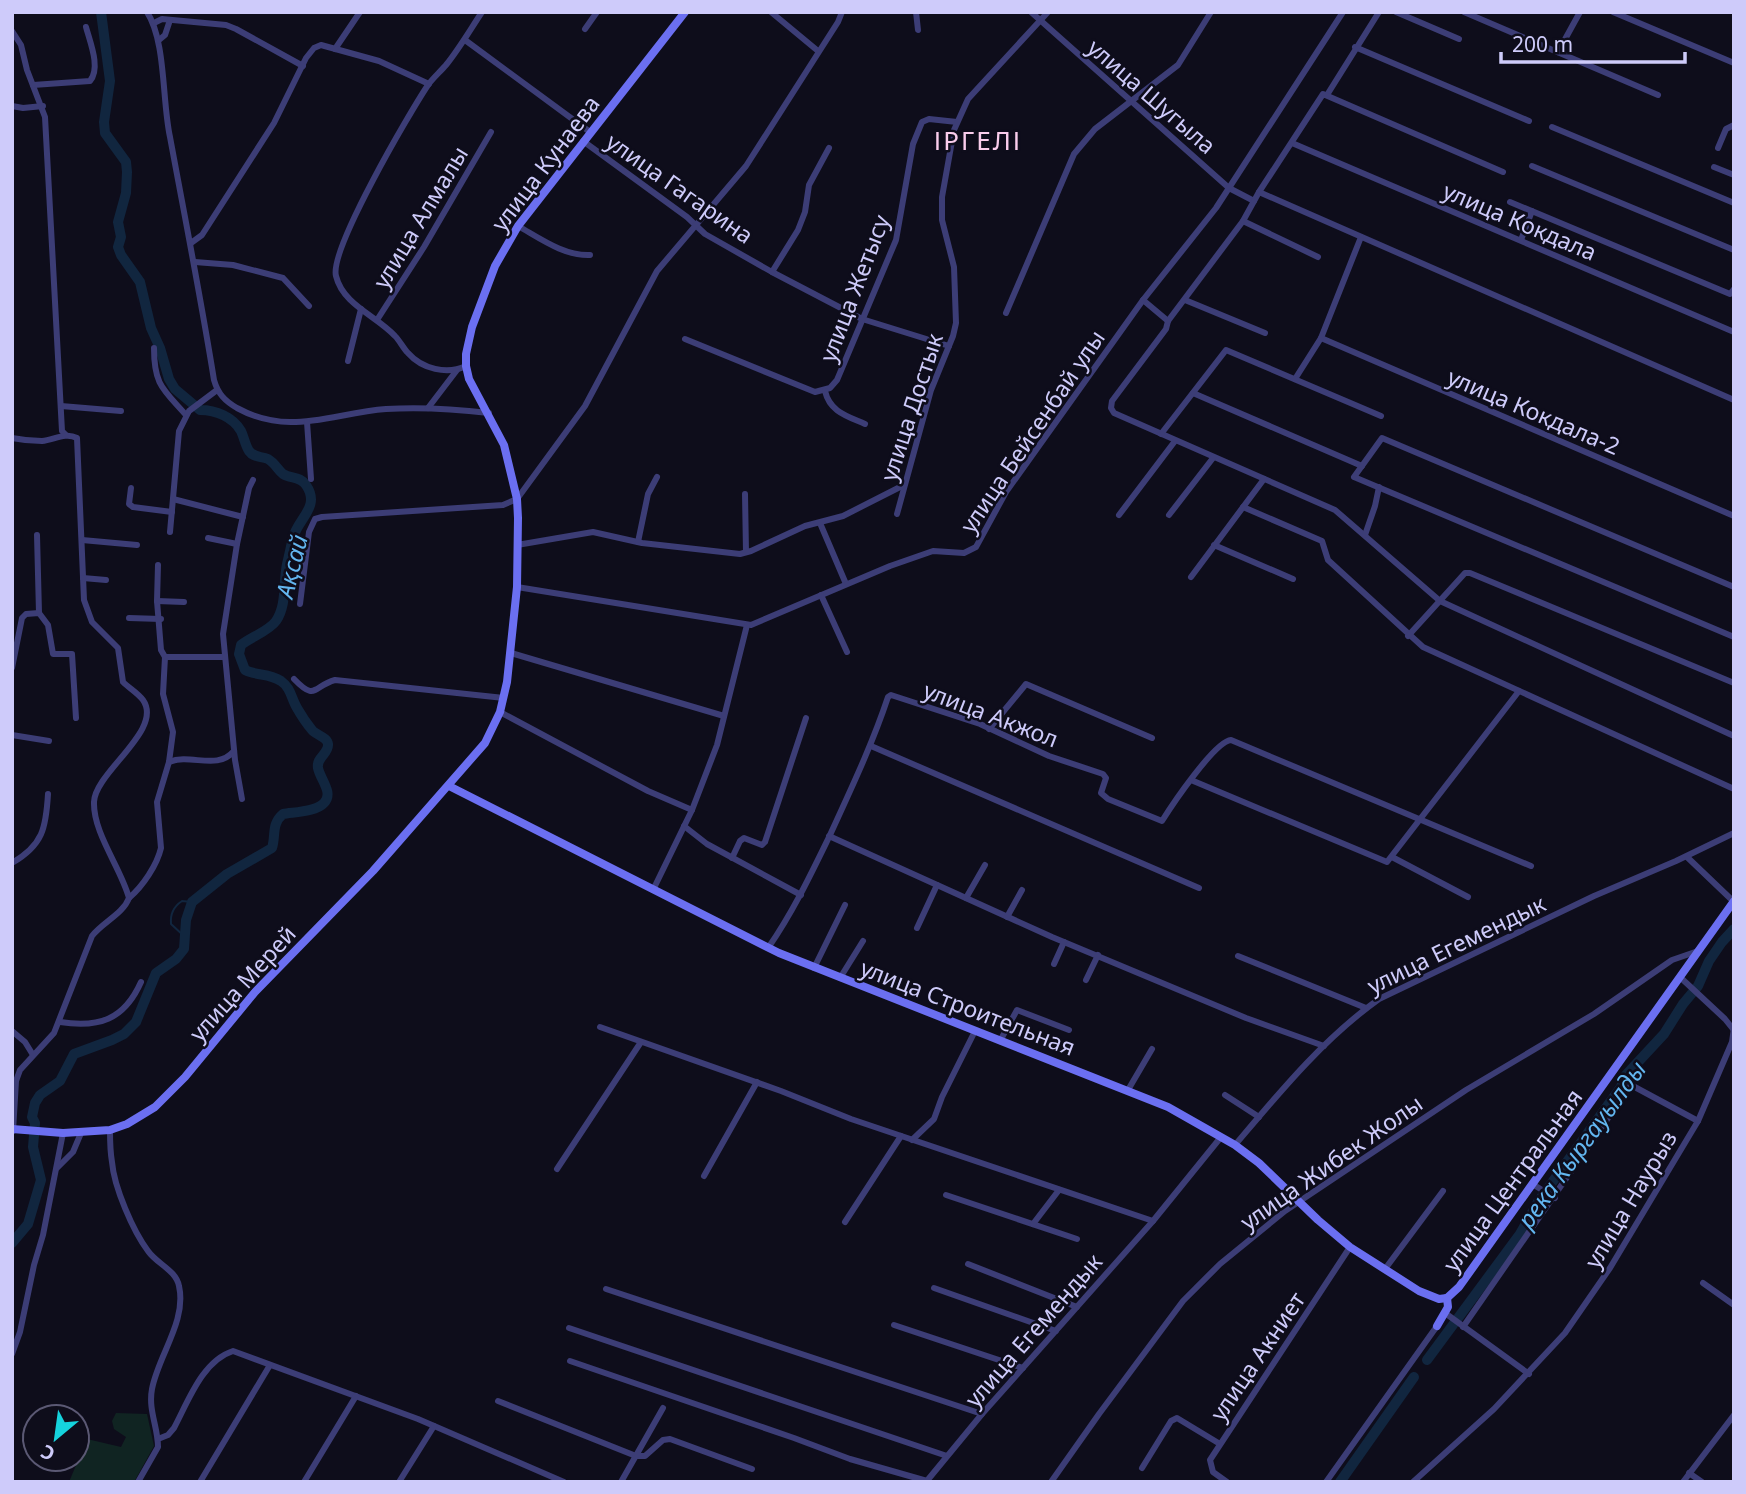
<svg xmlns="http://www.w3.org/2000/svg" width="1746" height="1494" font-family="'Noto Sans',sans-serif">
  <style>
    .green { fill: #102422 }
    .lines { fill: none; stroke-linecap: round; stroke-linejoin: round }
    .stream { stroke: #11263f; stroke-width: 2 }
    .river { stroke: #11263f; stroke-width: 10 }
    .street { stroke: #3c3d76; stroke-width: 6 }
    .secondary { stroke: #6b6ff1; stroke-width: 8 }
    .labels { text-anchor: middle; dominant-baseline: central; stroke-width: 5; stroke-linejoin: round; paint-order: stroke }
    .street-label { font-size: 23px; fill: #cecbfa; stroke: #0e0d1b }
    .water-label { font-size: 24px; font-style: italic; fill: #63b6f0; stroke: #0e0d1b }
    .quarter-label { font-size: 26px; letter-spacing: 2px; fill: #facdec; stroke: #0e0d1b }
  </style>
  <rect width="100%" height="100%" fill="#0e0d1b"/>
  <path class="green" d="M116 1413 147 1414 154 1446 134 1482H69L87 1439 121 1447 126 1437 114 1429 112 1421Z"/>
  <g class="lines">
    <path class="stream" d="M184 936 171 924C170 914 173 907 182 901L192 902"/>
    <g class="river">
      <path d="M12 1243 28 1224 41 1180 33 1147 35 1123 32 1117 35 1103 40 1095 60 1081 74 1054 112 1040 124 1034 136 1022 156 973 176 959 184 949 186 920 192 902 227 874 272 848C276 836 271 824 283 814 294 812 316 812 324 803 334 793 320 779 318 768 316 757 329 754 328 744 327 737 316 735 312 730 307 724 301 715 297 708 291 698 291 688 281 681 269 673 257 676 245 670L239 654 241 645C251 637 269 631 276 621 287 605 283 583 287 564 289 556 291 546 293 538 298 518 321 507 306 485 300 476 291 479 283 474 277 469 275 463 268 459 261 456 254 458 249 451 245 445 244 437 241 431 233 417 216 410 200 410L175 389 169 379 160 348 151 328 140 282 121 255 118 247 121 237 118 222 126 193 127 172 126 162 105 133 104 122 110 81 101 12"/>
      <path d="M1427 1360 1520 1234 1538 1202 1621 1087 1625 1076 1664 1034 1683 1004 1698 986 1709 961 1722 942 1734 929"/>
      <path d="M1340 1482 1414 1377"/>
    </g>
    <g class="street">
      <path d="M147 12C166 41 162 101 170 137 185 218 201 299 214 380 218 394 225 401 237 408 290 437 332 413 386 409 420 407 455 409 489 413"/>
      <path d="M771 12 818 51"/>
      <path d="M916 12 918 30"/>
      <path d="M1031 12 1229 188 1254 201"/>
      <path d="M1396 12 1459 39"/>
      <path d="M1464 12 1658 95"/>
      <path d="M1613 12 1734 63"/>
      <path d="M154 23 162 19 226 25 236 29 303 66"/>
      <path d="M585 29 597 12"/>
      <path d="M12 31 21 45 27 70 45 117 62 431 66 435"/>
      <path d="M159 40 165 35 170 20"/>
      <path d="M465 40 590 132"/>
      <path d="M1355 47 1529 121"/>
      <path d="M335 49 360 12"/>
      <path d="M1558 52 1580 12"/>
      <path d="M33 85 90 81C101 68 90 42 86 27"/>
      <path d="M1327 95 1379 12"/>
      <path d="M12 106 23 108 43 106"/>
      <path d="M1552 127 1734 203"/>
      <path d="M583 141 687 217 705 234 772 272 862 319 949 346"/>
      <path d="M1292 143 1734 332"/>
      <path d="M1718 148 1726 129 1734 125"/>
      <path d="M1532 166 1734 250"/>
      <path d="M1714 167 1734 175"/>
      <path d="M1503 172 1323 94 1259 192 1243 221 1168 321 1166 329 1112 401 1111 408 1114 413 1335 510 1440 601 1734 736"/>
      <path d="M1259 192 1734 400"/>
      <path d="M1510 202 1730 294 1734 289"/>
      <path d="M1243 221 1318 257"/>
      <path d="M518 226C541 239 564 256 590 255"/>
      <path d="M1521 240 1532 211"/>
      <path d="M191 243 202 235 274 123 306 58 314 48 321 45 379 61 429 84"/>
      <path d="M195 262 233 265 283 278 309 306"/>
      <path d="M772 272 798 230 805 212 809 185 829 148"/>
      <path d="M1143 300 1168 321"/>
      <path d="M1185 300 1265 333"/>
      <path d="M1006 313 1074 154 1095 129 1178 65 1211 12"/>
      <path d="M377 320 424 247 491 132"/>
      <path d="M1321 338 1734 516"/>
      <path d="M685 339 815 392 830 388 837 380 896 240 913 144 922 122 929 119 957 122"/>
      <path d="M154 348C154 385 163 389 186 415"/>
      <path d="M348 361 361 309"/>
      <path d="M466 366C447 375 422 369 408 353 403 348 400 341 395 336 377 316 343 305 336 276 329 250 410 112 428 85 433 78 440 72 446 65 459 49 470 30 482 12"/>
      <path d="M1295 379 1321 338 1361 237"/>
      <path d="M825 391C830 412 847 416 865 424"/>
      <path d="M1193 393 1362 466"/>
      <path d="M61 406 121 411"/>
      <path d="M428 408 457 370"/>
      <path d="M307 422 311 479"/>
      <path d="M1161 434 1226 350 1381 416"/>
      <path d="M12 438C22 440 32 441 42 441 54 440 65 432 77 438L84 600 92 622 118 648 123 682C129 688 138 693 143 700 164 730 95 772 94 802 93 833 121 868 129 898 123 914 103 922 92 936L54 1033 20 1070 16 1081 13 1131"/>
      <path d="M131 488 129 504 133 507 172 512"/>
      <path d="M745 494 746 552"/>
      <path d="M173 499 243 517"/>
      <path d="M1243 507 1322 541 1328 560 1423 647 1734 789"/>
      <path d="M897 514 931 390 953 336 956 323 954 267 942 220V197L954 130 968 99 1048 12"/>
      <path d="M1119 515 1175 441"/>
      <path d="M1169 515 1213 458"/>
      <path d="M820 523 846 584"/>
      <path d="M170 532 179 431 189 411 217 390"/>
      <path d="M37 535 39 613"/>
      <path d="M1365 535 1375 506 1379 487"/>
      <path d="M208 538 237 544"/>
      <path d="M82 540 137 545"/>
      <path d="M638 542 648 494 657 477"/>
      <path d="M517 545 593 532 642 543 740 554 751 551 805 526 843 516 904 485"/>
      <path d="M1214 545 1293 579"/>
      <path d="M1191 577 1264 479"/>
      <path d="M83 578 106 580"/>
      <path d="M517 587 751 625 890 566 933 551 964 553 976 547 1006 492 1143 300 1216 208 1343 12"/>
      <path d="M1734 587 1382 438 1354 477 1734 637"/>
      <path d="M821 595 847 652"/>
      <path d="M157 601 184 602"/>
      <path d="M300 604 309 532 315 519 322 517 503 505 517 499 585 406 657 271 746 166 838 22 842 12"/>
      <path d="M129 618 161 619"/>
      <path d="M1408 636 1465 573H1470L1734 683"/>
      <path d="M511 653 724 716"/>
      <path d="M165 657H225"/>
      <path d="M12 668 22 618 26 614 39 613 48 625 53 654H72L76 718"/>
      <path d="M294 679C316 702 313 686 335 680L504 698"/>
      <path d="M500 712 648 791 692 810"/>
      <path d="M989 729 1026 684 1152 738"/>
      <path d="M12 735 49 741"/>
      <path d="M871 746 1199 888"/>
      <path d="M169 762C191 753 217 771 234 751"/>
      <path d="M1191 780 1387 862 1519 691"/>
      <path d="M242 799 235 760 223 634 237 544 249 488 253 480"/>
      <path d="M684 826 707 844 801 895"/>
      <path d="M829 836 1052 937 1246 1018 1324 1046"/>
      <path d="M1392 857 1468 897"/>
      <path d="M1687 857 1733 901"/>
      <path d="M732 858 740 841 744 838 762 845 765 842 806 718"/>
      <path d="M12 863C43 845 46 828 48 794"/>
      <path d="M653 890 692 810 717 745 747 625"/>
      <path d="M129 898C143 886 157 865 161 848L157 802 169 762 173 732 163 694 165 657 161 650 157 601 158 565"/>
      <path d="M966 898 985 865"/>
      <path d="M1007 917 1022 890"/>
      <path d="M917 928 937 885"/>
      <path d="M768 948C793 912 811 874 830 835 851 789 872 745 888 697L891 695 980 724 1049 756 1103 774 1106 778 1101 793 1108 799 1162 821C1172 805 1215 741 1231 740L1531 866"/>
      <path d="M1238 956 1366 1008"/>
      <path d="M1054 964 1064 942"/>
      <path d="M814 968 845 905"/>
      <path d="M840 978 863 941"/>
      <path d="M1681 978 1725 1019 1733 1029"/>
      <path d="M1086 980 1098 955"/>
      <path d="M60 1022C99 1028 124 1020 141 982"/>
      <path d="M600 1027 781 1091 851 1119 1153 1221"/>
      <path d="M12 1031 25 1042 33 1055"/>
      <path d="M1000 1041 1017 1010 1069 1030"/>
      <path d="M1128 1090 1152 1049"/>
      <path d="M1225 1095 1259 1117"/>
      <path d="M110 1130C110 1141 110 1151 112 1162 114 1187 133 1231 148 1251 157 1264 176 1270 179 1286 187 1321 158 1356 152 1389 148 1410 158 1427 158 1447L138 1482"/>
      <path d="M912 1140 934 1119 942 1097 975 1031"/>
      <path d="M1235 1145C1279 1093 1323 1039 1379 999L1594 896 1676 861 1734 833"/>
      <path d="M57 1168 73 1152 81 1133"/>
      <path d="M557 1169 641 1042"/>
      <path d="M704 1176 757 1082"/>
      <path d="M1534 1185 1555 1198"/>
      <path d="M946 1195 1077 1239"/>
      <path d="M845 1222 901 1136"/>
      <path d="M1033 1224 1059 1190"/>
      <path d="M968 1264 1077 1307"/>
      <path d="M1385 1269 1443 1191"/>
      <path d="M1703 1283 1734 1305"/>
      <path d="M934 1288 1056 1331"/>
      <path d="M606 1289 982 1414"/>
      <path d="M1445 1313 1529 1374"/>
      <path d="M894 1325 1023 1368"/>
      <path d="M1463 1327 1631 1085 1698 1121"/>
      <path d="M569 1328 947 1456"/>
      <path d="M12 1354 20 1332 34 1265 43 1235 63 1133"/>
      <path d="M570 1361 794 1438 850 1459 927 1481"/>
      <path d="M498 1401 636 1456H645L663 1440 670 1439 752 1469"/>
      <path d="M158 1439 168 1435 174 1428C188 1402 202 1361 233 1351L418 1419 564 1482"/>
      <path d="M1142 1468 1171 1421 1177 1418 1220 1444"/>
      <path d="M1689 1473 1702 1482"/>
      <path d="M200 1482 270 1365"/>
      <path d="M304 1482 356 1396"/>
      <path d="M399 1482 434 1426"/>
      <path d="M621 1482 663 1408"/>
      <path d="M926 1482 982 1414 1153 1221 1221 1137"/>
      <path d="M1051 1482 1099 1414 1183 1301 1220 1264 1285 1211 1466 1090 1594 1014 1672 960 1698 951"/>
      <path d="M1227 1482 1213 1472 1210 1460 1350 1247"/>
      <path d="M1326 1482 1437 1326"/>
      <path d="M1413 1482 1494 1409 1565 1333 1610 1268 1698 1121 1732 1042 1734 1028"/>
      <path d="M1683 1482 1734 1415"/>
    </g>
    <g class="secondary">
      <path d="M449 786 779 953 1168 1107 1235 1145 1259 1163 1318 1220 1350 1247 1419 1291 1439 1299 1447 1298"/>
      <path d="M12 1129 63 1133 110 1130 127 1124 155 1107 185 1077 255 992 373 871 485 743 500 712 507 682 517 587 518 518 517 499 504 445 469 379 466 366V354L472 327 495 266 518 226 685 12"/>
      <path d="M1447 1298 1459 1287 1734 901"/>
      <path d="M1437 1326 1448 1307 1447 1298"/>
    </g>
  </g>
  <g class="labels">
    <g class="street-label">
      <text transform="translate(1152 96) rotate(41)">улица Шугыла</text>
      <text transform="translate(545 163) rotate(-53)">улица Кунаева</text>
      <text transform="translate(680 188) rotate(35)">улица Гагарина</text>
      <text transform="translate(420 217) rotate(-59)">улица Алмалы</text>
      <text transform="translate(1520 221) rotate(23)">улица Кокдала</text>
      <text transform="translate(854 288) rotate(-69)">улица Жетысу</text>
      <text transform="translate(911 407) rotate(-72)">улица Достык</text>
      <text transform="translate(1534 411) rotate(23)">улица Кокдала-2</text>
      <text transform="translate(1032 431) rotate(-56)">улица Бейсенбай улы</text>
      <text transform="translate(991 714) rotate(21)">улица Акжол</text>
      <text transform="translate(1456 944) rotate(-26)">улица Егемендык</text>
      <text transform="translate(242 983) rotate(-48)">улица Мерей</text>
      <text transform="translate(968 1007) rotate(21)">улица Строительная</text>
      <text transform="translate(1331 1162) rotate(-35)">улица Жибек Жолы</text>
      <text transform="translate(1512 1180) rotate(-54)">улица Центральная</text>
      <text transform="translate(1630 1199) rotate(-59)">улица Наурыз</text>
      <text transform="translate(1033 1330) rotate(-49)">улица Егемендык</text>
      <text transform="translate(1257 1356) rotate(-56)">улица Акниет</text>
    </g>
    <g class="water-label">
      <text transform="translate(291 566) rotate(-76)">Ақсай</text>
      <text transform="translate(1581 1144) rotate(-54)">река Кыргауылды</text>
    </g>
    <g class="quarter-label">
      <text x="978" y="140">ІРГЕЛІ</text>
    </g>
  </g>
  <rect width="1746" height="1494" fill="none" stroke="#cecbfa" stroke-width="28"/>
  <g transform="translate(56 1438) rotate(209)"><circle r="33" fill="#0e0d1b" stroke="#5b5974" stroke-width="2"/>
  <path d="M0-5L12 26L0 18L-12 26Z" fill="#15d3dd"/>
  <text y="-10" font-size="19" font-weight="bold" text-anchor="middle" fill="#cecbfa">С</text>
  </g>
  <path d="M1501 52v10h184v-10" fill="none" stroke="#cecbfa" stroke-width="3.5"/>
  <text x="1512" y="52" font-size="21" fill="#cecbfa" stroke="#0e0d1b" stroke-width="5" paint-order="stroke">200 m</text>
</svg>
